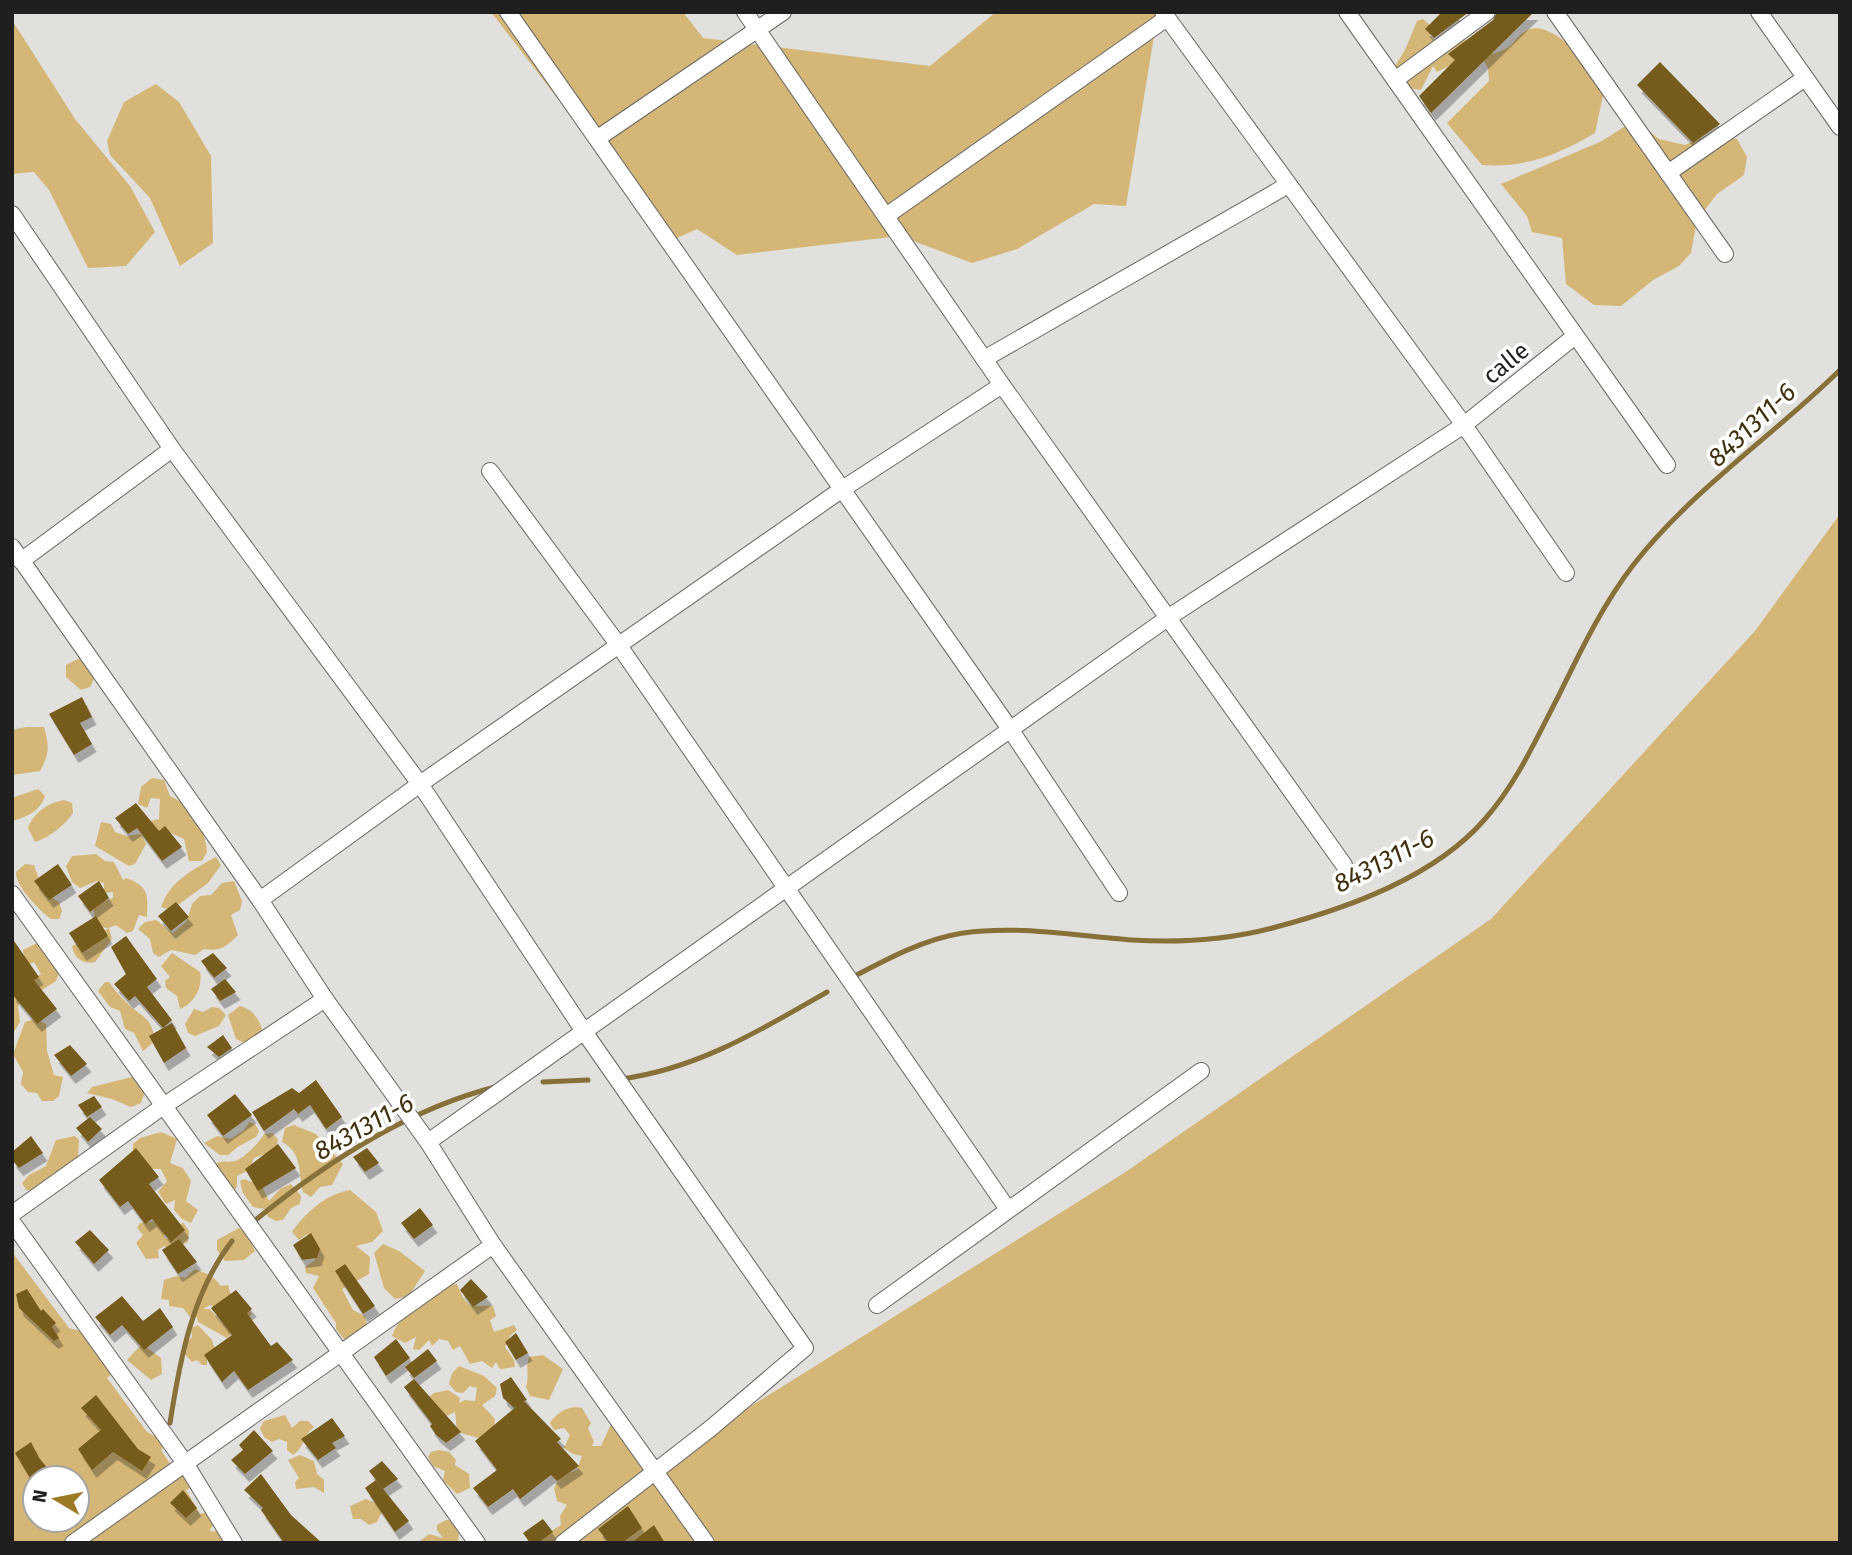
<svg xmlns="http://www.w3.org/2000/svg" width="1852" height="1555" font-family="'Fira Sans',sans-serif">
  <style>
    .green { fill: #d4b777; fill-rule: evenodd }
    .lines { fill: none; stroke-linecap: round; stroke-linejoin: round }
    .stream { stroke: #887039; stroke-width: 5 }
    .building { fill: #755c1f; filter: url(#shadow) }
    .minor-casing { stroke: #676664; stroke-width: 18 }
    .minor { stroke: #fff; stroke-width: 16 }
    .labels { text-anchor: middle; dominant-baseline: central; stroke-width: 7; stroke-linejoin: round; paint-order: stroke }
    .street-label { font-size: 24px; fill: #201f1e; stroke: #fff }
    .water-label { font-size: 26px; font-style: italic; fill: #40320f; stroke: #fff }
  </style>
  <defs>
    <filter id="shadow"><feDropShadow dx="4.5" dy="8" stdDeviation="0" flood-color="#0004"/></filter>
  </defs>
  <rect width="100%" height="100%" fill="#e1e0dd"/>
  <g class="green">
    <path d="M491 12H683L703 38 930 66 996 12H1158L1126 206 1094 204 1017 249 972 263 900 236 737 255 697 229 668 242Z"/>
    <path d="M1423 19 1431 26 1430 35 1436 43C1458 38 1475 37 1492 54 1518 47 1512 37 1528 30 1552 18 1592 67 1605 86L1595 133C1558 155 1525 168 1482 165L1447 123 1489 81 1488 68 1479 52 1437 72 1433 66 1421 90 1400 87 1391 72 1405 50 1417 21Z"/>
    <path d="M12 20 75 119 130 186 155 232 126 266 88 268 49 190 34 172 12 174Z"/>
    <path d="M156 84 179 102 211 156 213 243 180 266 150 198 110 155 107 141 124 102Z"/>
    <path d="M1635 120 1659 139 1685 145 1708 135 1737 139 1747 157 1744 175 1717 194 1697 220 1691 253 1679 266 1653 280 1621 306 1594 305 1566 284 1562 238 1532 232 1527 216 1501 184 1602 141Z"/>
    <path d="M1840 514V1543H532L561 1525 560 1516 567 1505 557 1501 554 1488 561 1476 577 1470 582 1456 573 1454 564 1448 570 1435 564 1428 554 1430 550 1423C558 1412 568 1405 582 1408L591 1423 588 1428 594 1442 592 1446H601L613 1420 649 1470 1124 1173 1491 919 1755 631Z"/>
    <path d="M84 656 95 677 90 687 81 690 66 677V665Z"/>
    <path d="M26 727H44C49 745 50 754 40 771L12 775V730Z"/>
    <path d="M152 778 164 780 170 796C192 806 205 827 207 852L202 861H189L184 839 167 831 156 835 144 829 151 821 159 819 160 799 151 798 147 808 138 804 141 787Z"/>
    <path d="M38 789 45 796C40 811 27 817 12 821V798Z"/>
    <path d="M64 800 72 803 73 813C64 826 50 837 35 842L28 828C33 813 48 803 64 800Z"/>
    <path d="M101 822 111 824 115 832 127 836 141 834 146 844 135 864 129 866 95 846Z"/>
    <path d="M96 854 105 861 114 862 123 880 126 878C149 886 148 895 147 917L139 915 133 931 127 933 116 925 109 928 99 927 95 922 93 906 113 898V892L104 893V883L97 881 80 888 72 882 66 866 72 856Z"/>
    <path d="M216 857 221 865 208 883 171 910 161 907C171 880 191 871 216 857Z"/>
    <path d="M25 864 34 865 41 885 48 895 59 902 62 911 59 919H51C40 911 15 886 16 872Z"/>
    <path d="M234 881 242 901 240 910 231 915 238 935C227 946 220 952 204 949L195 955 171 950 159 957 153 953 150 939 138 929 145 922 156 920 173 933 187 921 192 904 200 896 211 895 222 883Z"/>
    <path d="M109 928 112 939 95 962C83 965 74 958 72 946Z"/>
    <path d="M39 942 60 970 56 981 18 1005 20 1022 12 1035V993L41 974 34 962 19 969 24 960 23 950Z"/>
    <path d="M172 953 200 972C203 987 195 1003 180 1009L177 996 166 988 165 981 170 977 161 966Z"/>
    <path d="M105 982H109C115 990 121 998 129 1005 143 1018 152 1017 155 1041L143 1051 134 1033 125 1029 120 1011 110 1007 98 991Z"/>
    <path d="M240 1006C258 1011 262 1027 266 1043L259 1050 236 1039 228 1015Z"/>
    <path d="M212 1007 219 1008 226 1015 219 1026 195 1036 188 1033 185 1024 194 1009 203 1012Z"/>
    <path d="M35 1019 46 1024 47 1051 54 1075 63 1077 59 1096 53 1101H42L37 1093 28 1092 21 1084 23 1072 13 1054 25 1022Z"/>
    <path d="M132 1077 145 1091 141 1103 131 1107 112 1099 87 1093 92 1087Z"/>
    <path d="M249 1122 255 1124 259 1131 256 1137 239 1146 228 1155H220L204 1143 217 1136 230 1139 244 1130Z"/>
    <path d="M294 1125 316 1134 343 1164 332 1185 320 1187 311 1197 303 1192C298 1173 303 1153 282 1142L285 1128Z"/>
    <path d="M161 1132 177 1139 170 1163 183 1168 191 1181 186 1201 198 1210 191 1223 182 1219 174 1210 175 1200 166 1204 158 1192 167 1181 161 1169H146L133 1155V1144L140 1138Z"/>
    <path d="M272 1133 278 1139 276 1150 254 1158 249 1170 237 1176V1186L233 1193 213 1166C221 1159 226 1163 235 1161 243 1159 260 1142 264 1134Z"/>
    <path d="M75 1136 79 1140 78 1158 34 1190H26L22 1183 29 1175 46 1166 56 1140Z"/>
    <path d="M244 1179 262 1186 269 1201 280 1189 291 1184 301 1196 300 1204 291 1208 283 1220 276 1221 268 1217 265 1209 253 1207 243 1193 240 1181Z"/>
    <path d="M350 1190 376 1212 383 1231 372 1242 356 1246 370 1257 369 1274 342 1289 353 1310 365 1316 368 1330 357 1341 344 1339 336 1329V1323L313 1288 319 1276 306 1273 305 1267 315 1260 319 1250 307 1234 299 1240 292 1232C306 1212 326 1194 350 1190Z"/>
    <path d="M155 1221 167 1233 164 1235 166 1239H172L183 1222 189 1231 188 1242 169 1250 164 1246 158 1250 159 1258 146 1259 136 1243 143 1235 137 1228 140 1223Z"/>
    <path d="M239 1228 248 1236 255 1251 244 1260 225 1261 217 1250V1240Z"/>
    <path d="M383 1244 399 1251 425 1271 409 1296 395 1299 384 1288 374 1253Z"/>
    <path d="M12 1252 69 1328 95 1335 113 1372 107 1378 147 1432 156 1437 164 1446 161 1450 176 1473 185 1470 196 1485 186 1490 200 1514 210 1511 218 1520 210 1529 212 1532 225 1527 235 1543H12ZM35 1478H77V1520H35Z"/>
    <path d="M195 1269 212 1276 221 1286 228 1285 231 1296 216 1308 210 1305 203 1309H210L223 1324 248 1308 252 1314 227 1338 198 1322 197 1317H190L183 1308 169 1306V1300L161 1299 164 1280 177 1276 185 1278Z"/>
    <path d="M457 1284C467 1310 470 1305 493 1306L496 1316 490 1320 494 1332 514 1325 517 1330 510 1336 505 1347 514 1360 515 1367 500 1369 496 1362 492 1368 482 1361 470 1364 460 1346 453 1350 448 1341 439 1339 432 1346 429 1340 419 1350 413 1349 416 1337 405 1343 392 1336C404 1305 426 1308 443 1285Z"/>
    <path d="M198 1325 212 1340 215 1350 207 1355V1365H202L197 1360 192 1362 185 1354 187 1342 192 1337 191 1328Z"/>
    <path d="M142 1344 161 1358 162 1374 151 1380 127 1360Z"/>
    <path d="M543 1355 563 1369 549 1400 530 1396 526 1387C530 1376 525 1368 529 1357Z"/>
    <path d="M459 1366 484 1376 497 1388 495 1396 482 1405 495 1419 493 1432 482 1439 457 1432 455 1412 444 1417 428 1398 434 1393 448 1390 460 1398 459 1403 465 1400 475 1401 477 1388 470 1386 463 1393 456 1392 449 1384 452 1373Z"/>
    <path d="M285 1415 292 1428 300 1421H308L314 1427C303 1435 304 1448 293 1455L287 1450V1442L279 1439 272 1442 264 1437 260 1428 264 1421Z"/>
    <path d="M439 1450 449 1452 456 1460 455 1465 469 1474 470 1488 457 1494 443 1480 445 1471 433 1466 428 1457 431 1452Z"/>
    <path d="M300 1455 314 1461 317 1474 324 1480V1493L314 1487 296 1489 295 1482 299 1478 288 1460Z"/>
    <path d="M366 1499 378 1504 382 1512 377 1522 369 1525 361 1519H353L350 1506Z"/>
    <path d="M446 1520H451L459 1534 458 1541 417 1543 429 1534 443 1538 437 1530V1525Z"/>
  </g>
  <g class="lines">
    <g class="stream">
      <path d="M853 977C887 959 924 939 963 933 1019 925 1076 936 1132 940 1181 943 1228 940 1276 927 1348 908 1435 877 1485 819 1517 783 1537 737 1559 695 1581 650 1603 604 1634 564 1692 490 1773 436 1840 370"/>
      <path d="M621 1079C697 1069 761 1030 827 992"/>
      <path d="M543 1082 588 1080"/>
      <path d="M252 1223C322 1165 406 1110 495 1087"/>
      <path d="M170 1423C180 1359 192 1293 232 1241"/>
    </g>
  </g>
  <g class="building">
    <path d="M1442 12H1469L1434 38 1425 29Z"/>
    <path d="M1497 12H1534L1431 113 1419 96 1455 60 1448 54 1493 20Z"/>
    <path d="M1660 62 1720 124 1693 143 1637 85Z"/>
    <path d="M82 697 92 717 80 723 92 744 74 755 49 714Z"/>
    <path d="M136 803 159 831 165 826 182 847 162 861 137 828 128 834 115 818Z"/>
    <path d="M58 864 72 885 49 900 34 881Z"/>
    <path d="M99 881 109 898 90 912 78 896Z"/>
    <path d="M176 902 189 917 171 931 158 916Z"/>
    <path d="M96 916 108 936 82 953 69 933Z"/>
    <path d="M126 936 157 979 147 987 172 1020 163 1028 135 996 129 1001 114 984 126 974 111 947Z"/>
    <path d="M12 938 39 977 34 980 57 1009 37 1024 12 994Z"/>
    <path d="M213 953 227 968 214 978 201 961Z"/>
    <path d="M225 979 236 992 220 1001 211 989Z"/>
    <path d="M172 1023 186 1048 164 1063 149 1036Z"/>
    <path d="M223 1035 232 1048 219 1057 207 1047Z"/>
    <path d="M70 1045 87 1064 71 1076 54 1055Z"/>
    <path d="M316 1080 342 1117 326 1129 310 1105 298 1114 294 1109 264 1131 252 1112 292 1088 299 1093Z"/>
    <path d="M235 1094 252 1115 223 1136 207 1115Z"/>
    <path d="M94 1096 102 1107 87 1117 78 1105Z"/>
    <path d="M90 1117 102 1129 88 1142 76 1128Z"/>
    <path d="M31 1136 43 1153 19 1168 12 1160V1152Z"/>
    <path d="M278 1144 296 1168 258 1191 245 1169Z"/>
    <path d="M136 1148 159 1177 149 1184 185 1230 171 1242 152 1219 145 1224 128 1201 120 1207 99 1180Z"/>
    <path d="M367 1148 379 1163 365 1172 353 1157Z"/>
    <path d="M420 1208 433 1225 414 1239 401 1223Z"/>
    <path d="M90 1230 109 1250 94 1264 75 1242Z"/>
    <path d="M311 1233 320 1249 317 1258 302 1260 293 1245Z"/>
    <path d="M179 1239 197 1262 178 1274 162 1250Z"/>
    <path d="M345 1264 375 1306 363 1314 335 1271Z"/>
    <path d="M471 1279 488 1297 473 1307 460 1290Z"/>
    <path d="M27 1289 41 1311 43 1309 56 1323 52 1327 59 1338 54 1341 19 1308 16 1294Z"/>
    <path d="M236 1290 252 1309 247 1313 271 1346 277 1342 293 1360 248 1390 234 1371 222 1382 204 1355 232 1335 211 1308Z"/>
    <path d="M122 1296 143 1321 160 1308 173 1327 144 1350 122 1325 110 1335 95 1317Z"/>
    <path d="M516 1333 528 1353 516 1360 505 1342Z"/>
    <path d="M396 1339 410 1358 386 1376 374 1357Z"/>
    <path d="M428 1349 437 1361 414 1378 405 1367Z"/>
    <path d="M511 1377 527 1400 524 1401 561 1439 557 1442 579 1466 557 1481 551 1475 520 1499 513 1489 488 1507 473 1488 497 1470 475 1441 517 1406 514 1408 503 1398 500 1384Z"/>
    <path d="M414 1379 461 1432 446 1443 436 1435 430 1426 432 1424 404 1387Z"/>
    <path d="M96 1395 138 1449 151 1457 142 1471 113 1452 92 1470 78 1449 101 1430 81 1408Z"/>
    <path d="M332 1418 345 1436 332 1443 336 1448 318 1460 301 1439Z"/>
    <path d="M254 1430 273 1451 245 1474 231 1460 243 1450 239 1445Z"/>
    <path d="M31 1442 39 1458 56 1478H30L15 1453Z"/>
    <path d="M382 1461 398 1479 383 1489 369 1471Z"/>
    <path d="M261 1474 291 1515 322 1543H284L261 1510 263 1508 244 1490Z"/>
    <path d="M376 1480 409 1521 395 1532 365 1488Z"/>
    <path d="M183 1490 197 1508 186 1518 170 1503Z"/>
    <path d="M628 1506 642 1528 622 1543H609L598 1529Z"/>
    <path d="M543 1519 553 1532 538 1543H530L523 1533Z"/>
    <path d="M654 1525 665 1543H631Z"/>
  </g>
  <g class="lines">
    <defs>
      <g id="minor">
        <path d="M508 12 1010 729 1119 893"/>
        <path d="M745 12 1002 385 1344 865"/>
        <path d="M1163 12 1464 425 1566 573"/>
        <path d="M1347 12 1667 465"/>
        <path d="M1555 12 1725 254"/>
        <path d="M1759 12 1840 127"/>
        <path d="M1395 80 1487 12"/>
        <path d="M598 138 783 12"/>
        <path d="M1668 173 1805 78"/>
        <path d="M12 214 172 449 420 784 585 1033 805 1348 711 1428 563 1543"/>
        <path d="M886 216 1167 18"/>
        <path d="M984 359 1288 185"/>
        <path d="M490 471 620 647 1007 1208"/>
        <path d="M12 547 260 900 325 999 162 1107 12 1214"/>
        <path d="M21 561 172 449"/>
        <path d="M12 894 477 1543"/>
        <path d="M260 900 420 784 841 490 1002 385"/>
        <path d="M325 999 428 1142"/>
        <path d="M12 1222 185 1463 234 1543"/>
        <path d="M877 1305 1201 1071"/>
        <path d="M73 1543 493 1245"/>
        <path d="M706 1543 493 1245 428 1142 1169 617 1464 425 1575 336"/>
      </g>
    </defs>
    <use href="#minor" class="minor-casing"/>
    <use href="#minor" class="minor"/>
  </g>
  <g class="labels">
    <g class="street-label">
      <text transform="translate(1506 363) rotate(-39)">calle</text>
    </g>
    <g class="water-label">
      <text transform="translate(1752 425) rotate(-43)">8431311-6</text>
      <text transform="translate(1384 861) rotate(-27)">8431311-6</text>
      <text transform="translate(364 1127) rotate(-29)">8431311-6</text>
    </g>
  </g>
  <rect width="1852" height="1555" fill="none" stroke="#201f1e" stroke-width="28"/>
  <g transform="translate(56 1499) rotate(280)"><circle r="33" fill="#ffffff" stroke="#a6a5a5" stroke-width="2"/>
  <path d="M0-5L12 26L0 18L-12 26Z" fill="#9d7b26"/>
  <text y="-10" font-size="19" font-weight="bold" text-anchor="middle" fill="#201f1e">N</text>
  </g>
</svg>
